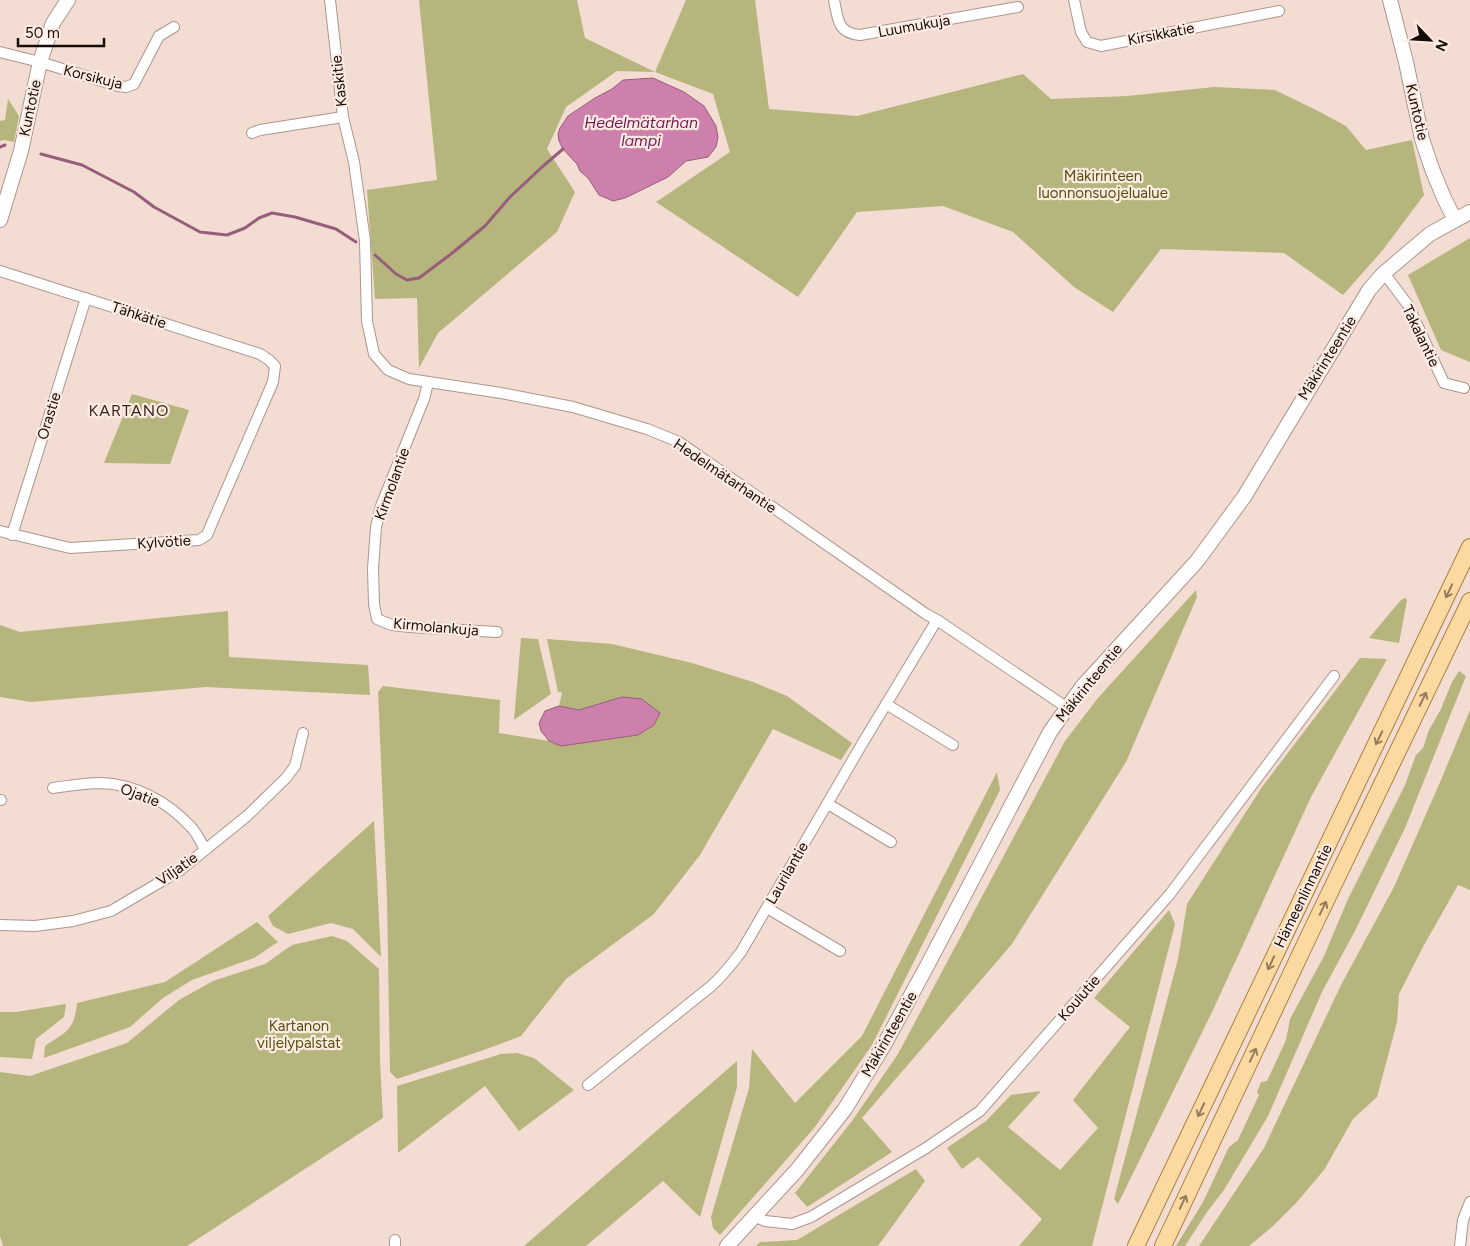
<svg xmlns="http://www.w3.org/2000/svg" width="1470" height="1246" font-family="Figtree,sans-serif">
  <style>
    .green { fill: #b6b57e }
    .water { fill: #cd80ac; stroke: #965e7b }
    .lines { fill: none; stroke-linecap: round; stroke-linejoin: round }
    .stream { stroke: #965e7b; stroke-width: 3 }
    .street-casing { stroke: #ac968d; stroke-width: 12 }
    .secondary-casing { stroke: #ac968d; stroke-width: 16 }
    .primary-casing { stroke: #aa8142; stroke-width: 18 }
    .street { stroke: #fff; stroke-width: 10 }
    .secondary { stroke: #fff; stroke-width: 14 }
    .primary { stroke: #fcd9a0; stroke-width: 16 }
    .oneway { stroke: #947d5c }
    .labels { text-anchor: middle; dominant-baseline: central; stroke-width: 4.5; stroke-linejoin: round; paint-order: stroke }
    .street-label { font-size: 15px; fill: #140d09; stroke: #fdebe2 }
    .park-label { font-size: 15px; fill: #53510e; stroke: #fdebe2 }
    .water-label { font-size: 16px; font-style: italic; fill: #721754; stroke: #fdebe2 }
    .neighbourhood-label { font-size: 16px; letter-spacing: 1px; fill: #392820; stroke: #fdebe2 }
  </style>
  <rect width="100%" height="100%" fill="#f3dcd2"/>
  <g class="green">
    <path d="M419 0H577L585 38 655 72 686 0H755L769 109 857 116 1023 74 1051 99 1127 96 1214 87 1275 90 1318 111 1346 126 1366 150 1412 140 1424 195 1382 251 1343 295 1284 253 1161 249 1113 312 1074 287 1013 232 943 206 857 212 798 297 656 202 730 152 713 94 655 72 617 71 566 107 547 149 575 192 557 232 438 333 419 368 417 298 375 299 367 190 437 180Z"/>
    <path d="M8 99 19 116 14 142 4 140 0 141V121L5 120Z"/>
    <path d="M1470 238V362L1441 350 1408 275Z"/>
    <path d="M132 394 189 410 170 464 104 463Z"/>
    <path d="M1196 590 1197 597 1126 762 1012 944 862 1118 892 1152 807 1207 795 1193 852 1121 898 1054 1065 741 1098 698Z"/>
    <path d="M1405 598 1407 600 1399 643 1369 638 1401 600Z"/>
    <path d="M228 611 229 657 368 665 370 695 206 687 31 702 0 697V625L20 632Z"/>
    <path d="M521 638 538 639 551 694 514 720Z"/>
    <path d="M547 639 612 644 692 663 753 682 787 696 852 743 841 760 773 729 700 855 654 914 566 979 521 1036 481 1051 397 1079 390 1072 387 900 378 692 383 686 500 700 499 733 549 741 561 746 638 735 578 710 559 706 562 692H558Z"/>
    <path d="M1360 658 1387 659 1311 797 1213 1010 1118 1204 1114 1199 1178 959 1187 904 1262 787Z"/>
    <path d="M1459 671 1466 676 1405 828 1356 929 1322 992 1268 1116 1224 1190 1207 1212 1185 1246H1176L1203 1202 1229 1147 1238 1140 1259 1095 1257 1092 1261 1082 1267 1081 1286 1040 1290 1019 1324 956 1348 899 1405 785 1416 755 1423 748 1429 730 1441 709 1452 682Z"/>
    <path d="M1470 710V890L1458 885 1424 945 1399 994 1397 1022 1377 1097 1353 1119 1324 1170 1297 1202 1272 1227 1249 1246H1199L1264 1148 1341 985 1394 887 1441 780Z"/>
    <path d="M997 772 1000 790 872 1045 815 1127 720 1235 713 1228 711 1217 749 1088 752 1049 795 1103 862 1036Z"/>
    <path d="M374 821 381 957 353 929 331 923 288 934 273 926 268 916Z"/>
    <path d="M1169 910 1175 924 1092 1246H1019L1042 1219 978 1157 962 1169 947 1148 986 1121 1011 1095 1041 1091 1008 1127 1060 1170 1098 1128 1073 1100 1130 1027 1094 998Z"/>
    <path d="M257 922 278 942 254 958 192 980 163 998 130 1027 44 1058 45 1046C67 1031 74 1031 77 1003L165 982Z"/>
    <path d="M332 936 347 941 379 969 380 1061 383 1118 187 1246H3L0 1236V1072L30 1076 127 1043 179 1000 213 981 265 964 292 945Z"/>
    <path d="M66 1004 64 1017 36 1039 32 1059 0 1057V1012H16Z"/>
    <path d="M517 1053 534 1058 574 1090 519 1131 485 1086 398 1153 397 1086 501 1054Z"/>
    <path d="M737 1061V1087L700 1217 663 1181 586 1246H524Z"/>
    <path d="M916 1169 925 1181 878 1246H756L760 1242 797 1240Z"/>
  </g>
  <g class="water">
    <path d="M653 78 684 92 704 106 716 126 718 137 716 147 708 157 686 161 668 177 625 198 613 201 599 195 588 178 580 171 577 164 563 149 559 141 558 134 560 128 568 116 595 98 612 89 623 80Z"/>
    <path d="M622 697 642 699 660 713 654 725 638 735 561 746 549 741 541 731 539 723 545 711 559 706 579 710Z"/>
  </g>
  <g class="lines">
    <g class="stream">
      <path d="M0 147 5 145"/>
      <path d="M41 154 82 165 134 192 154 207 200 232 227 235 245 228 259 218 272 213 295 217 336 229 356 242"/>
      <path d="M375 255 396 274 407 280 419 278 451 254 485 226 510 197 542 167 563 149"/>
    </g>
    <defs>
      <g id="street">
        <path d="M330 0 343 117 354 162 365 241 367 321 374 354 388 370 409 379 501 393 573 407 647 429 679 442 926 614 937 620 1066 707"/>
        <path d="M834 0C838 19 837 33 860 35L1018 7"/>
        <path d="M1074 0 1081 32 1087 42 1101 46 1279 11"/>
        <path d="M0 52 40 62 118 86 126 87 134 84 159 36 174 27"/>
        <path d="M252 133 260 130 343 117"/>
        <path d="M0 271 260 354 269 360 275 366 273 382 212 523 207 535 199 540 70 548 0 531"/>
        <path d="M1384 273 1408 305 1444 383 1464 388"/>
        <path d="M428 383 424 399 381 506 376 527 373 569 374 604 377 619 392 625 410 627 497 632"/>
        <path d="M12 535 86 298"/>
        <path d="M886 704 953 745"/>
        <path d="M53 788C68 786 84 783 100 783 135 784 167 801 191 827 197 833 201 842 205 850"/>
        <path d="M0 800H1"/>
        <path d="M828 804 891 842"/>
        <path d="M767 908 840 951"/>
        <path d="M0 925 35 926 73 921 111 911 179 871 247 816 286 778 295 766 303 733"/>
        <path d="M588 1085 710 987C722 977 731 965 741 952L862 744 937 620"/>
        <path d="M754 1216 765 1221 792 1224 811 1217 926 1148 980 1111 1170 894 1334 676"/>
        <path d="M395 1240V1246"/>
        <path d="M1460 1246 1463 1220 1470 1202"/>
      </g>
      <g id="secondary">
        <path d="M1390 0 1406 62 1422 139 1432 169 1444 198 1455 220"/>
        <path d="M0 220 21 151 40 62 53 23 68 0"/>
        <path d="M727 1246 797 1170 845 1109 884 1045 927 966 1050 732 1082 687 1197 561 1244 497 1369 290 1384 273 1430 234 1470 212"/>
      </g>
      <g id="primary">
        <path d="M1136 1246 1470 547"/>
        <path d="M1163 1246 1307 940 1470 601"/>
      </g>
    </defs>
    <use href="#street" class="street-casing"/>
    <use href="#secondary" class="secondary-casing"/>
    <use href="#primary" class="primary-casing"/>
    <use href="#street" class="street"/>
    <use href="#secondary" class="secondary"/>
    <use href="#primary" class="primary"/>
  </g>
  <defs><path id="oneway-shaft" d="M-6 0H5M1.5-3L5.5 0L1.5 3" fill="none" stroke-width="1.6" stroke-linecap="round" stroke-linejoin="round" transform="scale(1.25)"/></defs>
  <g class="oneway">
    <use href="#oneway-shaft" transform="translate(1449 591) rotate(116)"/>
    <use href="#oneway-shaft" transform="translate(1423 699) rotate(-64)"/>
    <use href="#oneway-shaft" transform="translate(1379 738) rotate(116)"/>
    <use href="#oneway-shaft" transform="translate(1323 908) rotate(-64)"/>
    <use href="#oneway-shaft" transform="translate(1271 963) rotate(115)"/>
    <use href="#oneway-shaft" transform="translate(1253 1055) rotate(-65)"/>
    <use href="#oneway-shaft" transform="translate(1201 1110) rotate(115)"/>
    <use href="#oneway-shaft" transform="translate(1183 1202) rotate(-65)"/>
  </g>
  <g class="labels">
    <g class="street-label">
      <text transform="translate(914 26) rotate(-10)">Luumukuja</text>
      <text transform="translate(1161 34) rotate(-11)">Kirsikkatie</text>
      <text transform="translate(93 77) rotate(14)">Korsikuja</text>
      <text transform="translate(339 81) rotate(-96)">Kaskitie</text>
      <text transform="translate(30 108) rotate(-78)">Kuntotie</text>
      <text transform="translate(1417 112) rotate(77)">Kuntotie</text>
      <text transform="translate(139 315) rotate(18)">Tähkätie</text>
      <text transform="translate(1421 336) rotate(64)">Takalantie</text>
      <text transform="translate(1327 358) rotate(-58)">Mäkirinteentie</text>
      <text transform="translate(49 416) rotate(-73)">Orastie</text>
      <text transform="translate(725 476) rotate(34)">Hedelmätarhantie</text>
      <text transform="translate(392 484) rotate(-70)">Kirmolantie</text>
      <text transform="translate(164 542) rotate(-4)">Kylvötie</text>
      <text transform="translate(436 627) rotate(5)">Kirmolankuja</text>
      <text transform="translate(1089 683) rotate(-51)">Mäkirinteentie</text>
      <text transform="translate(140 795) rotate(21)">Ojatie</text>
      <text transform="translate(177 869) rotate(-35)">Viljatie</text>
      <text transform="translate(787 873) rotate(-60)">Laurilantie</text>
      <text transform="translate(1303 896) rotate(-64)">Hämeenlinnantie</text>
      <text transform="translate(1079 998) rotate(-49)">Koulutie</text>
      <text transform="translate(889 1034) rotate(-60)">Mäkirinteentie</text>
    </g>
    <g class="park-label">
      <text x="1103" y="176">Mäkirinteen<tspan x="1103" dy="17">luonnonsuojelualue</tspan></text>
      <text x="299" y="1026">Kartanon<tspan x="299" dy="17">viljelypalstat</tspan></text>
    </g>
    <g class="water-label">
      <text x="641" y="122">Hedelmätarhan<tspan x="641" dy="18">lampi</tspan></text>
    </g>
    <g class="neighbourhood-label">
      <text x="129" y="410">KARTANO</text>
    </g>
  </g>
  <g transform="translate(1430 40) rotate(115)" stroke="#fdebe2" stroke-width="4" paint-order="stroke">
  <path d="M0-4L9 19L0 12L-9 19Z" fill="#140d09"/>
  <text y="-8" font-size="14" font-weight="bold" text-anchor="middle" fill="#140d09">N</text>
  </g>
  <path d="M18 38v8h86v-8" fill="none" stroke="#140d09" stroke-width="2.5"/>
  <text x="25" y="38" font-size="15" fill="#140d09" stroke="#fdebe2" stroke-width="4" paint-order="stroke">50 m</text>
</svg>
